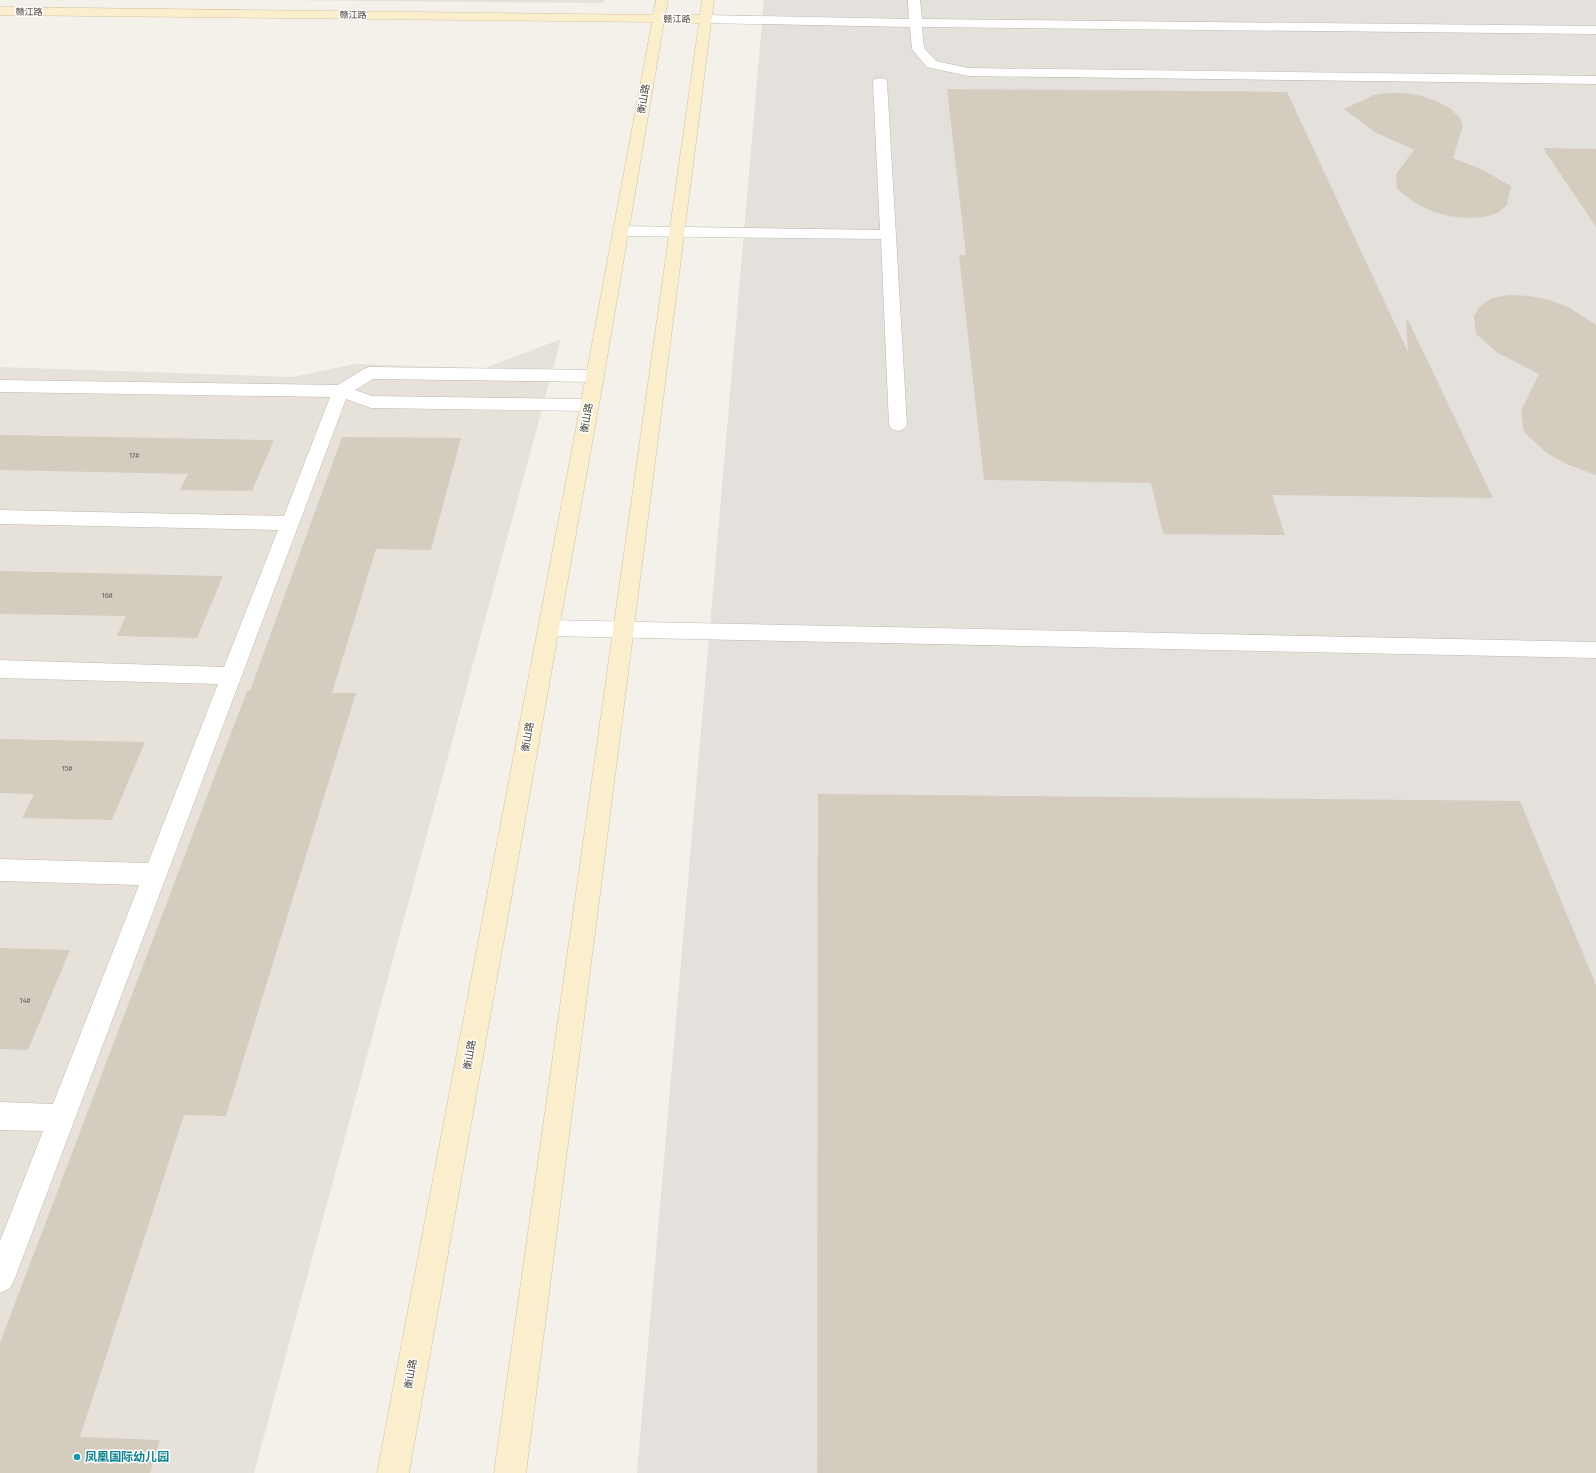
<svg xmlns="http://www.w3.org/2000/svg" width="1596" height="1473" font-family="'Fira Sans Condensed','Noto Sans SC',sans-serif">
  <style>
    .residential { fill: #e7e2d9 }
    .industrial { fill: #e4e0db }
    .building { fill: #d5ccc0 }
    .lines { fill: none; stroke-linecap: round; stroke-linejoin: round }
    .street-casing { stroke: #bfb8ad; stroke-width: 1 }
    .secondary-casing { stroke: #d0c19d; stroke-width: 1 }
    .street { fill: #fff; fill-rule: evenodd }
    .secondary { fill: #fbeecd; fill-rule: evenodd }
    .culture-dot { fill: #0f9aa8; stroke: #fff; stroke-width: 1.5 }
    .labels { text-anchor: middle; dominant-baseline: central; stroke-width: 3; stroke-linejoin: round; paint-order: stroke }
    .number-label { font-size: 8px; fill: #6a645b }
    .far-street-label { font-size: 9px; fill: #474139; stroke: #fff }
    .street-label { font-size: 10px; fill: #474139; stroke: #fff }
    .near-culture-label { font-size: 12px; font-weight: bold; fill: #0d838f; stroke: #fff; text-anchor: start }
  </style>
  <rect width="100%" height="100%" fill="#f4f1ea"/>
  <path class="residential" d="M561 339 254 1473H0V367L293 377 355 364 485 368Z"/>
  <g class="industrial">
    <path d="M275 0H606L602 3Z"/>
    <path d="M764 0H1596V1473H637Z"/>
  </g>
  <g class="building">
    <path d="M947 89 1287 92 1408 352 1406 320H1408L1493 498 1272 495 1285 535 1163 534 1151 483 984 480 959 255H966Z"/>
    <path d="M1388 93H1405L1422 96 1438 102 1451 109 1459 117 1463 126 1453 158 1481 169 1511 186 1507 205 1499 212 1485 217 1468 218 1449 216 1431 211 1415 203 1397 189 1396 174 1414 150 1375 132 1344 109 1374 95Z"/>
    <path d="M1543 148 1596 149V227Z"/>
    <path d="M1509 295 1529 296 1550 300 1570 308 1596 325V475L1569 465 1548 454 1524 432 1521 411 1539 374 1498 353 1476 334 1474 316 1480 306 1492 298Z"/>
    <path d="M0 435 274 440 252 491 180 490 188 474 0 470Z"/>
    <path d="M342 437 461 438 431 550 376 549 332 693H356L226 1116 184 1115 80 1437 160 1440 150 1473H0V1343L247 691H250Z"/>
    <path d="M0 571 223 576 197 638 117 636 126 616 0 614Z"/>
    <path d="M0 739 145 742 112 820 22 818 34 794 0 793Z"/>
    <path d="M818 794 1520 801 1596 985V1473H817Z"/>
    <path d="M0 948 70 950 28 1050 0 1049Z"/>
  </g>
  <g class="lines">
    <defs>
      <g id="street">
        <path d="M908 0H920L922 19 1596 26V34L922 27 924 48 936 61 968 68 1596 76V84L968 76 927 67 912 49 910 27 705 23 701 22 699 19 701 16 705 15 909 19Z"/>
        <path d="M880 78 885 79 887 82 907 425 904 429 898 431 892 429 889 425 881 239 620 236 615 234 612 231 615 228 620 226 880 230 873 82 875 79Z"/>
        <path d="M370 367 595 370 601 372 604 376 601 380 595 382 373 379 355 390 372 396 589 399 595 401 598 405 595 409 589 411 371 408 346 399 15 1278 10 1288 0 1293V1241L43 1131 0 1130V1102L53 1104 139 885 0 881V859L148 863 218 684 0 678V660L224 667 278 530 0 524V510L284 516 330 397 0 392V380L338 385 364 369Z"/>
        <path d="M548 620 1596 642V658L548 636 541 634 538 628 541 622Z"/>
      </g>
      <path id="secondary" d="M656 0H668L665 15H700L702 0H714L526 1473H494L699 23 664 22 604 376 409 1473H377L586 376 652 22 0 15V7L653 15Z"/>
    </defs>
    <use href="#street" class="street-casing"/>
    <use href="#secondary" class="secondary-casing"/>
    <use href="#street" class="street"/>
    <use href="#secondary" class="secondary"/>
  </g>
  <circle class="culture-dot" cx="77" cy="1457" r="4"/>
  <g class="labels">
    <g class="number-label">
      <text x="134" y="455">17#</text>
      <text x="107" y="595">16#</text>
      <text x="67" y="768">15#</text>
      <text x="25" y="1000">14#</text>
    </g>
    <g class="far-street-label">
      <text transform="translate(29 12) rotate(1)">赣江路</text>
      <text transform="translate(353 15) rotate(1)">赣江路</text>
      <text x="677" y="19">赣江路</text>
    </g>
    <g class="street-label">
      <text transform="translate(644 99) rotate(-80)">衡山路</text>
      <text transform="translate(587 418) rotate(-80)">衡山路</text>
      <text transform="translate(528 737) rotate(-80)">衡山路</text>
      <text transform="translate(470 1055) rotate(-80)">衡山路</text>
      <text transform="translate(411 1374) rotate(-80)">衡山路</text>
    </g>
    <g class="near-culture-label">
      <text x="85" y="1457">凤凰国际幼儿园</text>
    </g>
  </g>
</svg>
